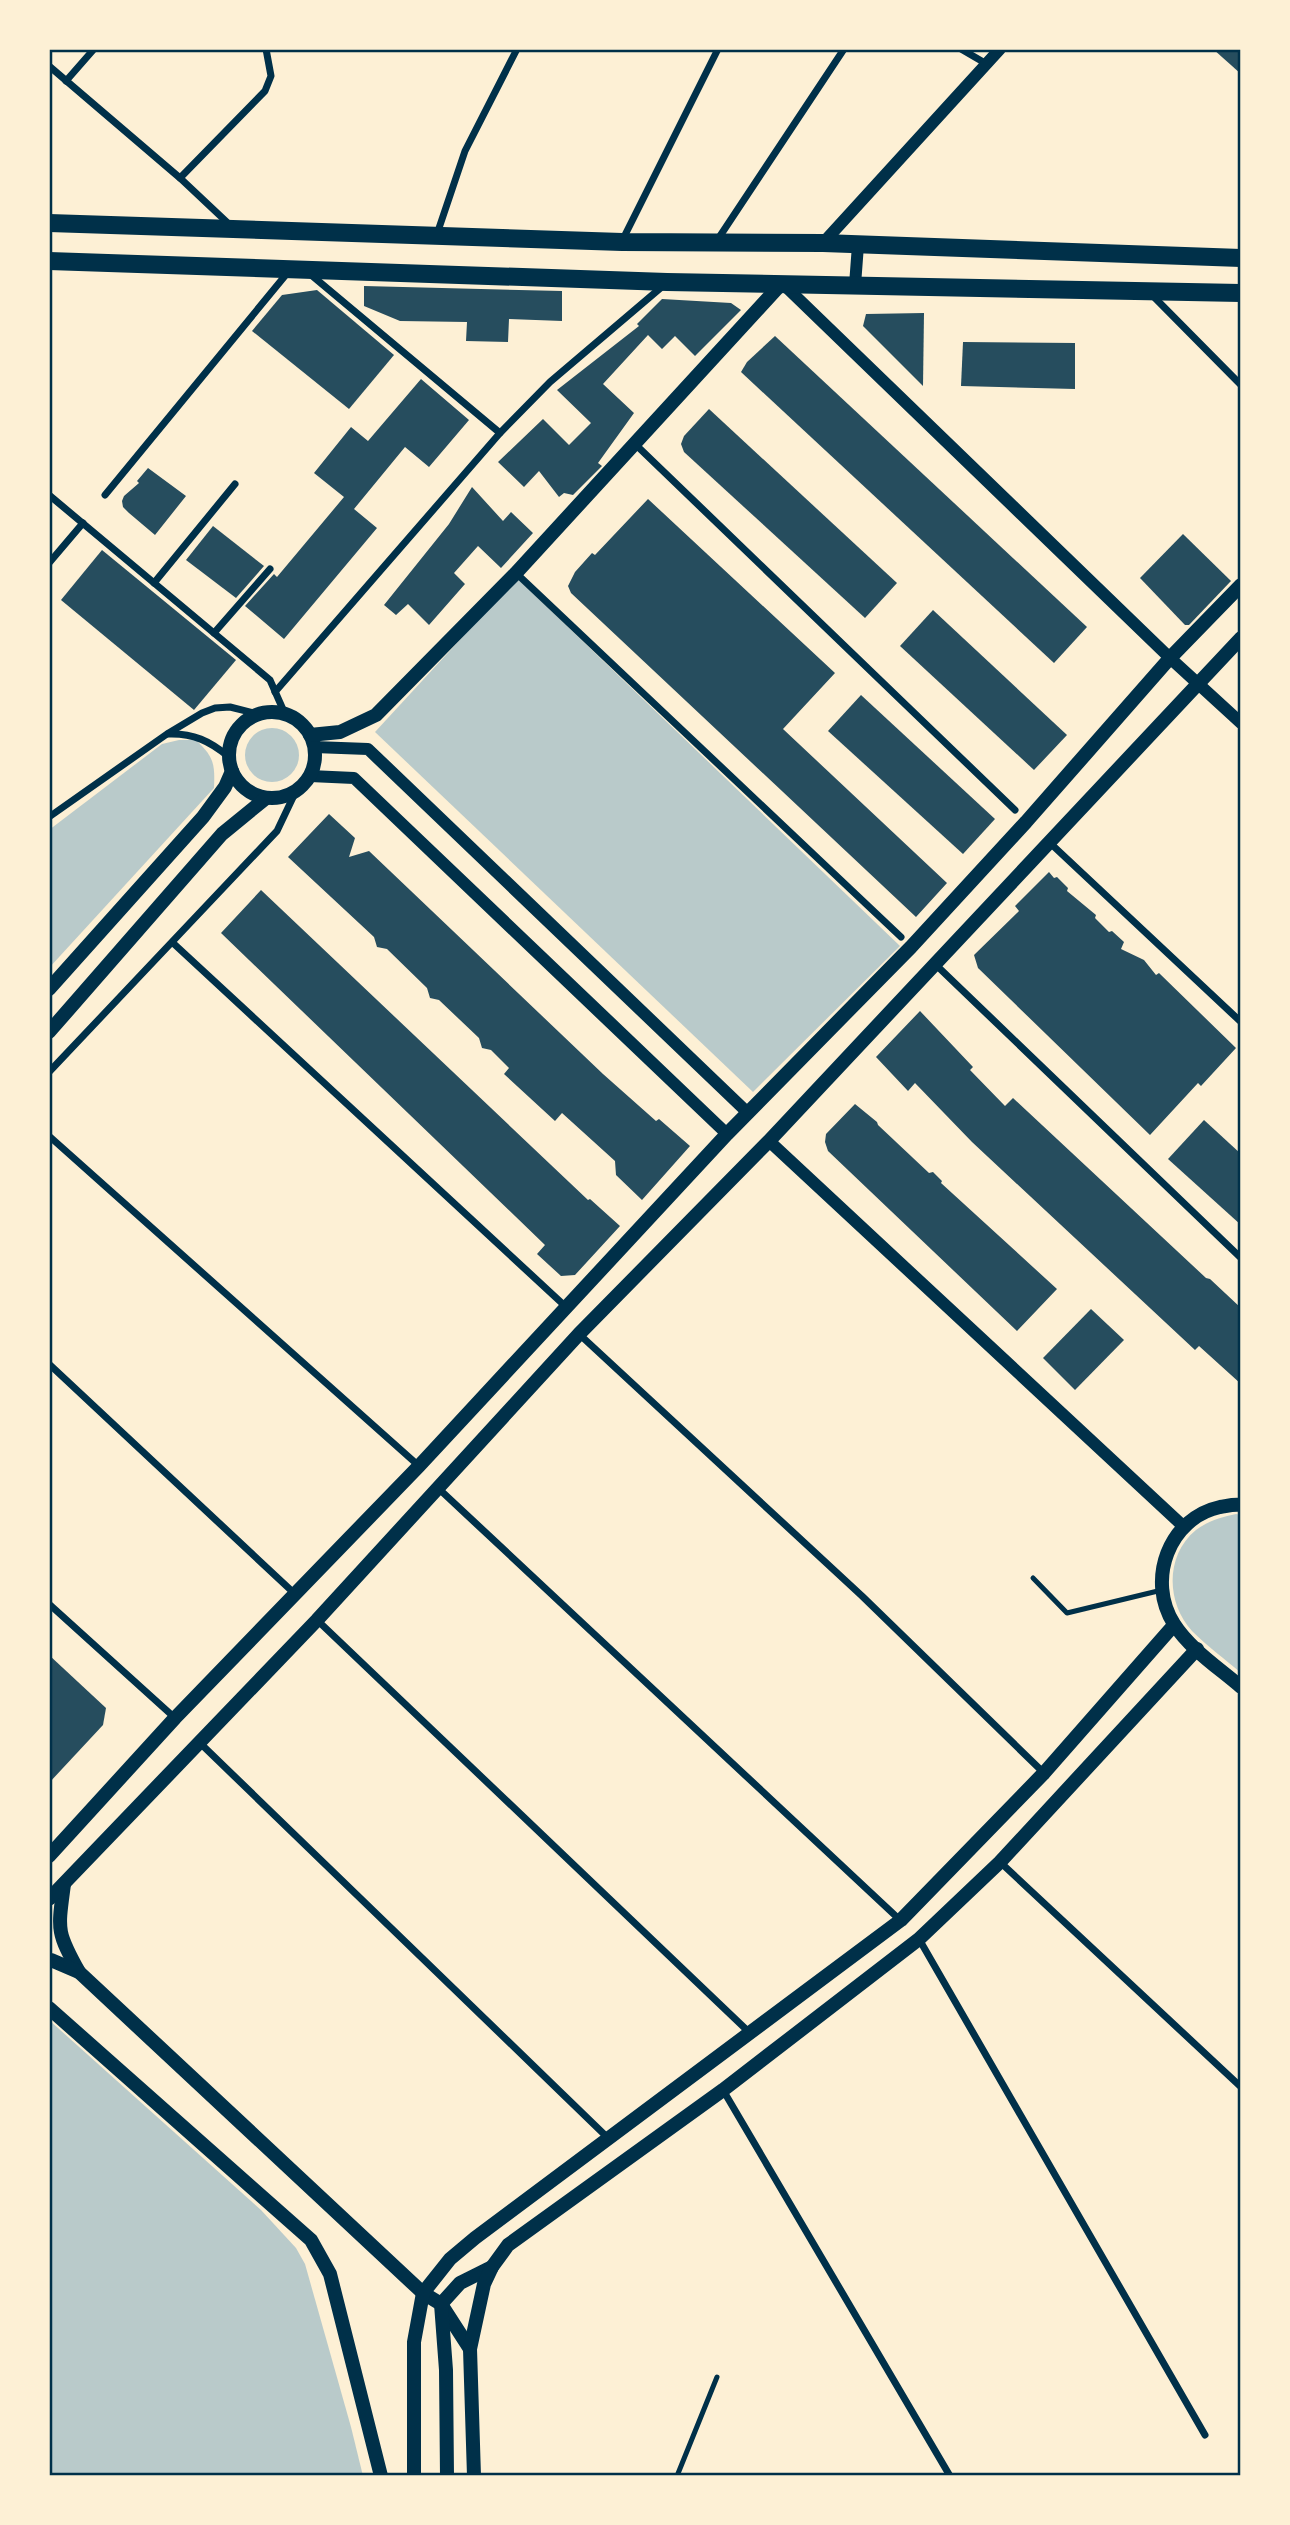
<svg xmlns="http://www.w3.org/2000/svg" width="1290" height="2525" font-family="'Noto Serif',serif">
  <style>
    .green { fill: #b9caca }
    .building { fill: #264d5e }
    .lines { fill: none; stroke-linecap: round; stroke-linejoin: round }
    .service { stroke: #003049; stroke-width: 5 }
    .minor { stroke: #003049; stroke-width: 7 }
    .tertiary { stroke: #003049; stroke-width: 12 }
    .secondary { stroke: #003049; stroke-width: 14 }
    .primary { stroke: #003049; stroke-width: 18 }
    .neatline { fill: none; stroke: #003049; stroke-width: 2.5 }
  </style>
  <rect width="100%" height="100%" fill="#fdf0d5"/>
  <g class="green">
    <path d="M517 578 900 946 753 1092 375 732Z"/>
    <circle cx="272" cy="755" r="27"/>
    <path d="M179 740H196C214 757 215 764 214 788L49 968V830L162 744Z"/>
    <path d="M1236 1514 1241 1515V1673C1225 1659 1207 1646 1192 1631 1166 1603 1165 1555 1196 1530 1208 1521 1222 1517 1236 1514Z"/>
    <path d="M49 2020 261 2210 296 2248 305 2264 351 2427 363 2476H49Z"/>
  </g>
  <g class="building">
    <path d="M1213 49H1241V74Z"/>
    <path d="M364 286 562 291V321L509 319 508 342 466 341 467 322 400 321 364 306Z"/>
    <path d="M317 290 394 355 349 409 252 331 282 295Z"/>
    <path d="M662 299 731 303 741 310 695 356 675 336 662 349 648 335 603 384 634 413 598 463 602 466 573 495 564 493 559 497 539 471 524 487 498 462 543 419 569 445 591 423 557 390 639 326 637 324Z"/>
    <path d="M924 313 923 386 863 326 866 314Z"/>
    <path d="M775 336 1087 627 1054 663 741 372 747 362Z"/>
    <path d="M963 342 1075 343V389L961 386Z"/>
    <path d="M421 379 469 420 429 467 405 447 354 509 377 528 284 639 245 606 274 574 277 577 344 497 314 473 351 427 368 441Z"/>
    <path d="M709 409 897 583 865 618 684 452 681 444 684 436Z"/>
    <path d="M148 468 186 496 155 535 129 513 123 507 122 501 124 496 139 483 137 481Z"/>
    <path d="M472 487 503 521 511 512 533 533 501 568 478 546 454 573 465 584 429 625 408 604 396 615 384 605 449 524Z"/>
    <path d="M648 499 835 673 783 729 947 883 916 917 571 593 568 586 575 572 592 553 595 555Z"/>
    <path d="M213 526 264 566 236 598 186 560Z"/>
    <path d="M1183 534 1231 581 1189 625H1185L1140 578Z"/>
    <path d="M102 550 236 660 194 710 61 600Z"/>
    <path d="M933 610 1067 735 1034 770 900 646Z"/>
    <path d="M861 695 995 819 963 854 828 731Z"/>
    <path d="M329 814 355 838 349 857 369 851 603 1074 656 1121 659 1119 690 1146 642 1200 616 1175 615 1161 562 1113 555 1121 504 1074 509 1068 491 1050 482 1048 479 1038 439 1000 430 998 427 988 387 949 377 947 374 937 288 857Z"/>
    <path d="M1049 872 1054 878 1057 877 1068 888 1067 891 1096 915 1095 918 1109 932 1112 931 1124 942 1121 949 1144 960 1156 975 1159 973 1236 1048 1201 1086 1198 1083 1150 1135 978 968 974 955 1019 911 1015 906Z"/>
    <path d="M261 890 588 1200 590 1199 620 1226 575 1275 561 1276 537 1254 545 1245 221 933Z"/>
    <path d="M920 1011 973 1067 970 1070 1005 1106 1013 1098 1206 1278 1210 1279 1241 1308V1384L1199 1346 1195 1350 972 1142 915 1083 908 1091 876 1057Z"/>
    <path d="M855 1104 877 1122 878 1125 929 1173 933 1172 942 1181 941 1183 1057 1289 1017 1331 828 1151 825 1142 826 1134Z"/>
    <path d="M1204 1120 1241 1154V1225L1168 1159Z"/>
    <path d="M1091 1309 1124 1340 1075 1390 1043 1358Z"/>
    <path d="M49 1655 106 1708 103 1725 49 1783Z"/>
  </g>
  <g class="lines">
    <g class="service">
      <path d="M1033 1578 1067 1613 1162 1590"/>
      <path d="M677 2476 717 2377"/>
    </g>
    <g class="minor">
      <path d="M961 49 985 63"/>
      <path d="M49 66 180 178 231 226"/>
      <path d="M66 81 94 49"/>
      <path d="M180 178 265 91 271 76 266 49"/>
      <path d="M437 234 465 151 517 49"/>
      <path d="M718 239 844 49"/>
      <path d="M622 241 718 49"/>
      <path d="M310 274 500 433"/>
      <path d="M1152 295 1241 385"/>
      <path d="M635 444 1015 810"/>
      <path d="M49 495 270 680 285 714"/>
      <path d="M105 495 289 271"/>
      <path d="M49 563 83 523"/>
      <path d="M516 573 901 937"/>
      <path d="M154 583 235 484"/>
      <path d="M214 633 270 569"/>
      <path d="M275 692 500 433 550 382 664 285"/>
      <path d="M168 734C193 733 210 741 229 757"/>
      <path d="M49 817 167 734 202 713 215 708 230 707 258 714"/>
      <path d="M1049 842 1241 1022"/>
      <path d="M173 943 565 1306"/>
      <path d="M935 964 1241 1258"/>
      <path d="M49 1072 277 831 296 791"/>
      <path d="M49 1136 419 1466"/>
      <path d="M579 1334 862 1596 1044 1773"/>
      <path d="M49 1364 295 1594"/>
      <path d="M438 1488 900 1920"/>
      <path d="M49 1604 175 1718"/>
      <path d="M317 1620 751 2034"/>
      <path d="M200 1743 608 2138"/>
      <path d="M1000 1862 1241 2087"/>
      <path d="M919 1939 1205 2435"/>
      <path d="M723 2090 950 2476"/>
    </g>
    <g class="tertiary">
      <path d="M823 243 1000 49"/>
      <path d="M782 283 1170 658 1241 723"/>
      <path d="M855 285 858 245"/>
      <path d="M314 747 368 749 748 1113"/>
      <path d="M310 776 354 778 727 1134"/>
      <path d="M769 1141 1183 1526"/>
    </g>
    <g class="secondary">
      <circle cx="272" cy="755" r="43"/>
      <path d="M310 735 340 732 376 715 516 573 782 283"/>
      <path d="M49 989 203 817 225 787 232 771"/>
      <path d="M49 1032 222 834 266 798"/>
      <path d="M1241 1505C1233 1504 1227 1506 1220 1507 1169 1518 1146 1580 1174 1624 1190 1649 1219 1668 1241 1687"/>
      <path d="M49 1856 175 1718 419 1466 727 1134 911 947 1026 822 1170 658 1241 585"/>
      <path d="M64 1884C58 1930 56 1931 79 1972L423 2293 441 2304 470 2349"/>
      <path d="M49 1899 317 1620 579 1334 769 1141 1241 638"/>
      <path d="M49 1961 51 1960 79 1972"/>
      <path d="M49 2008 311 2240 330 2274 381 2476"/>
      <path d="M414 2476V2342L423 2293 450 2259 475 2238 901 1920 1044 1773 1174 1625"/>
      <path d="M447 2476 446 2370 441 2304 460 2283 492 2267"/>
      <path d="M474 2476 470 2349 484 2284 492 2267 508 2245 723 2090 919 1939 1000 1862 1197 1649"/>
    </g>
    <g class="primary">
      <path d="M49 223 622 242 823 243 1241 258"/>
      <path d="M49 261 667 282 1241 293"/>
    </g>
  </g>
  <rect width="1290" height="2525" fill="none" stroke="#fdf0d5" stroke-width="102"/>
  <rect x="51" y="51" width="1188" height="2423" class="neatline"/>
</svg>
